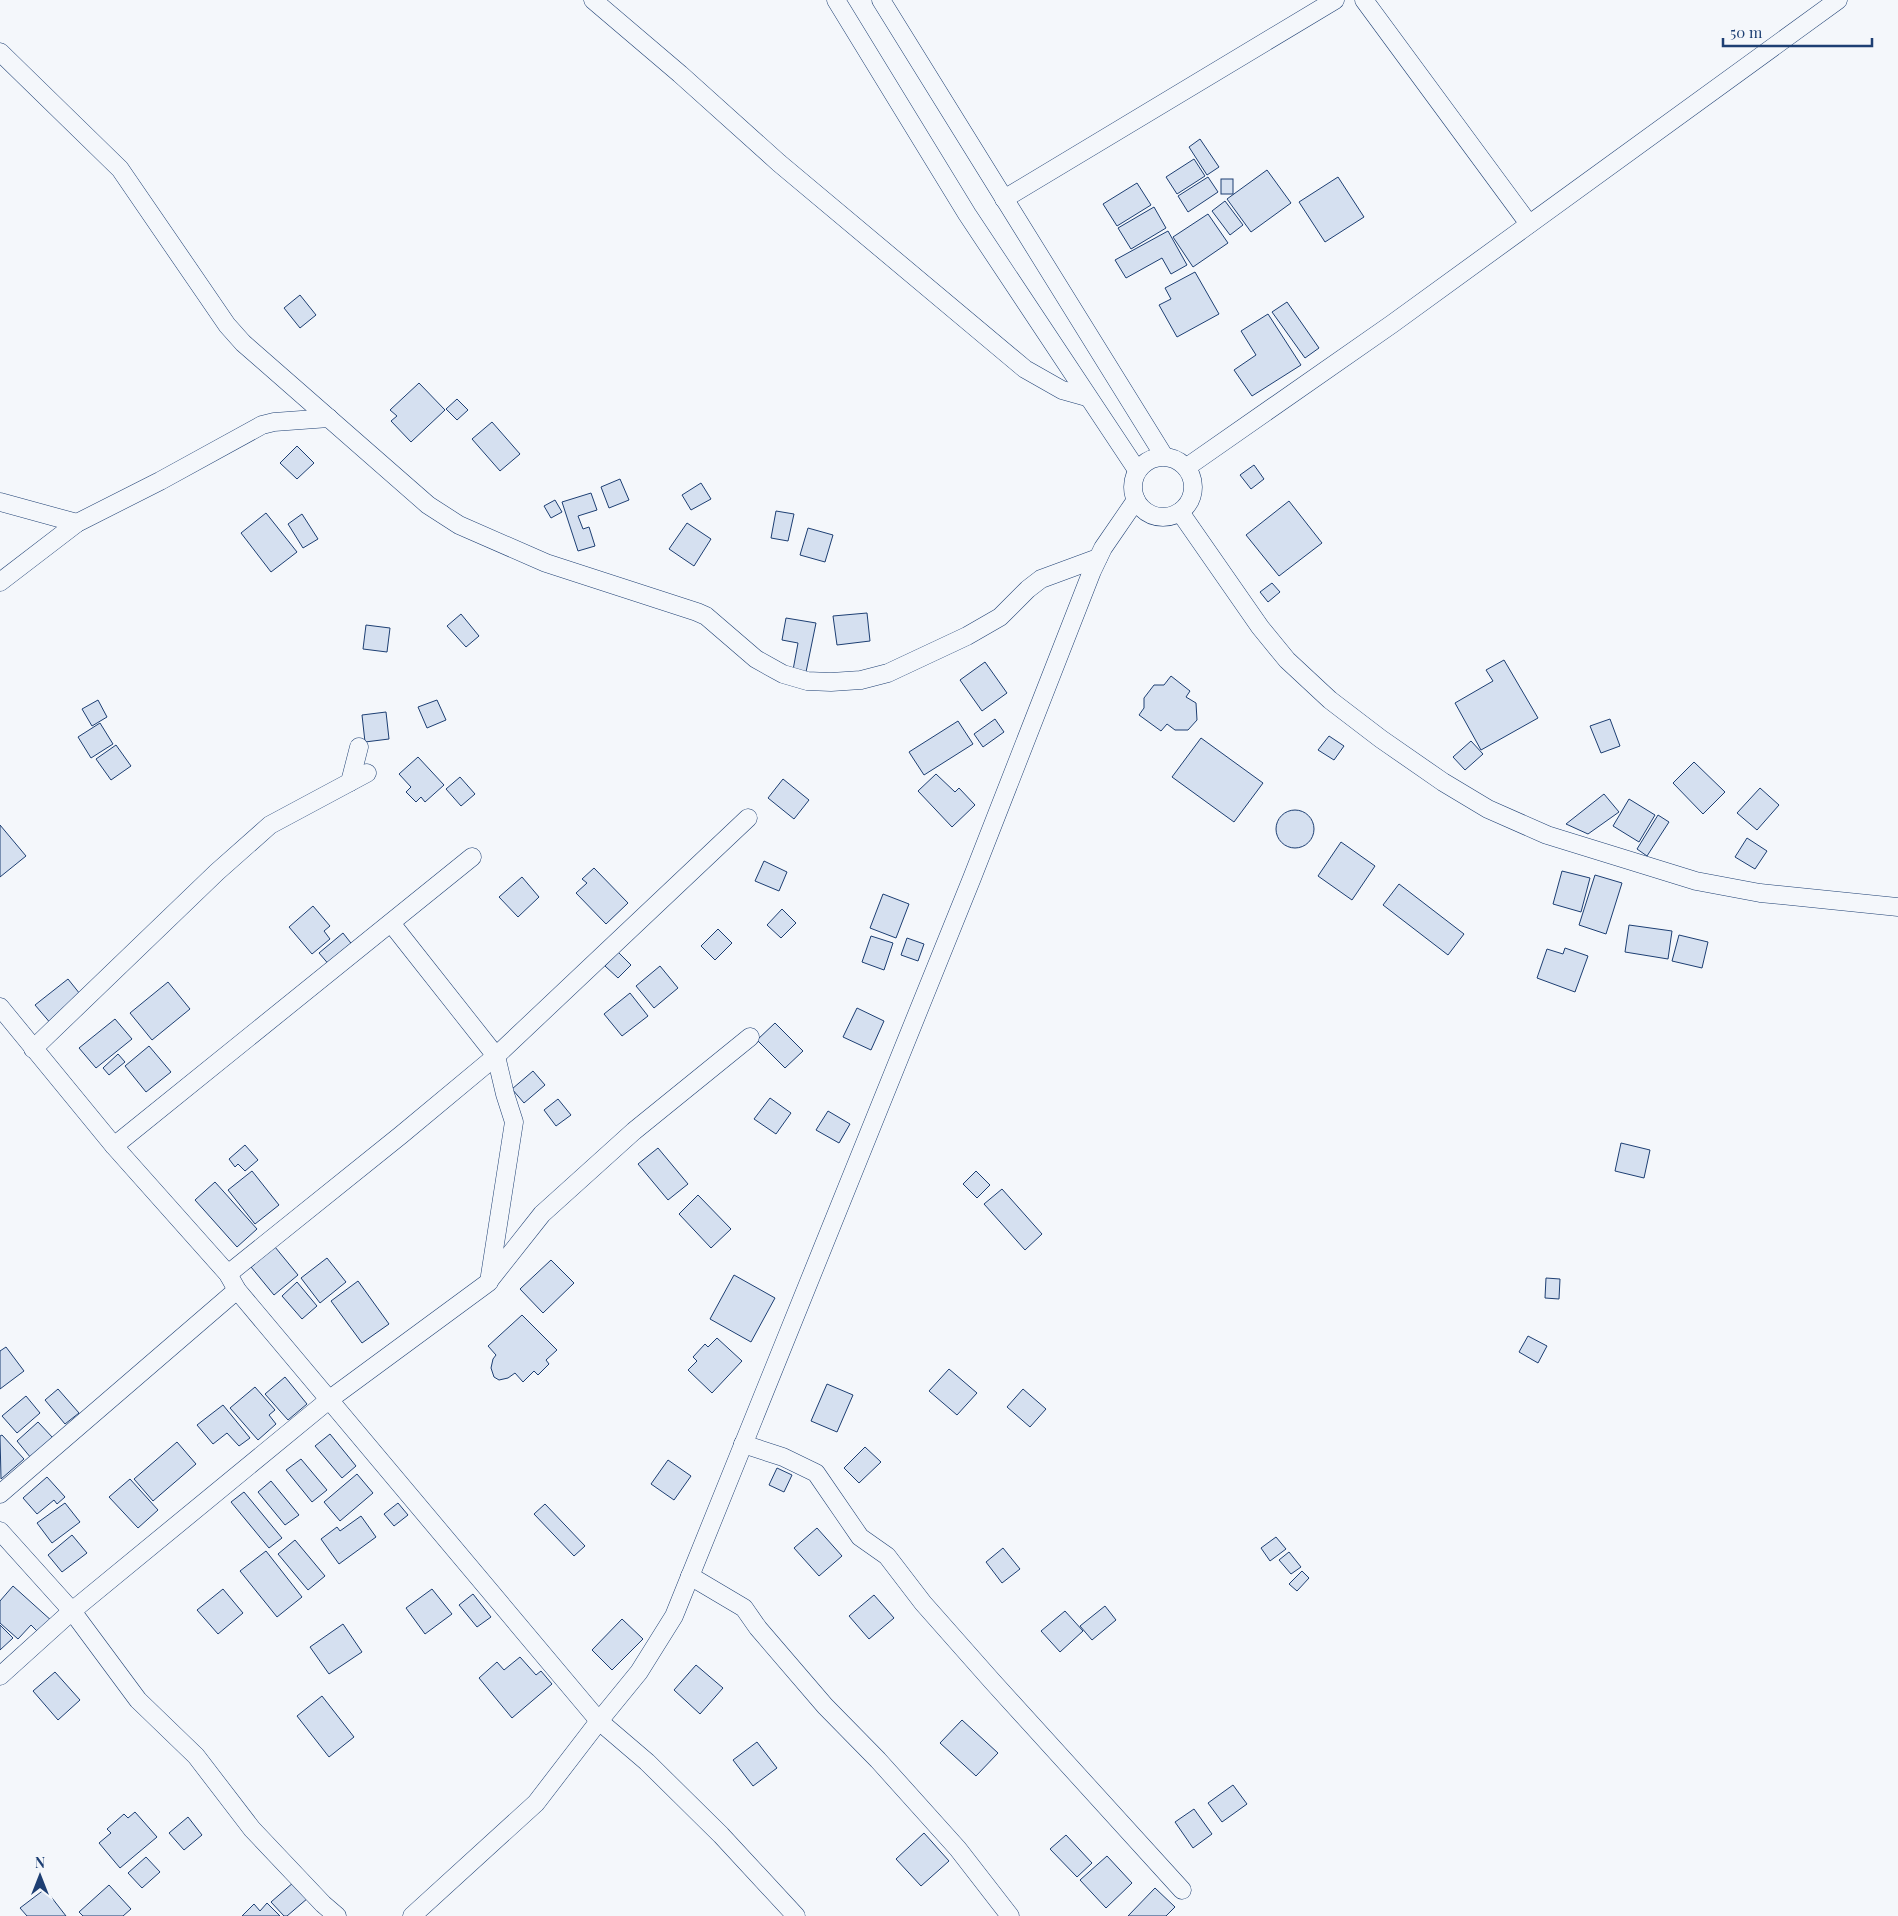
<svg xmlns="http://www.w3.org/2000/svg" width="1898" height="1916" font-family="'Playfair Display',serif">
  <style>
    .building { fill: #d5e0f0; stroke: #1d3f73 }
    .lines { fill: none; stroke-linecap: round; stroke-linejoin: round }
    .minor-casing { stroke: #1d3f73; stroke-width: 19 }
    .minor { stroke: #f4f7fb; stroke-width: 18 }
  </style>
  <rect width="100%" height="100%" fill="#f4f7fb"/>
  <g class="building">
    <path d="M1200 139 1219 167 1207 175 1189 147Z"/>
    <path d="M1194 159 1205 176 1177 194 1166 177Z"/>
    <path d="M1267 170 1291 203 1251 232 1227 199Z"/>
    <path d="M1208 177 1218 192 1188 212 1178 196Z"/>
    <path d="M1338 177 1364 217 1325 242 1299 202Z"/>
    <rect x="1221" y="179" width="12" height="15"/>
    <path d="M1137 183 1151 205 1117 226 1103 204Z"/>
    <path d="M1225 201 1243 225 1230 235 1212 211Z"/>
    <path d="M1154 207 1166 228 1131 249 1118 228Z"/>
    <path d="M1208 214 1228 243 1193 267 1173 237Z"/>
    <path d="M1168 231 1187 265 1171 274 1162 258 1126 278 1115 260Z"/>
    <path d="M1195 272 1219 314 1177 337 1159 305 1171 299 1165 288Z"/>
    <path d="M300 295 316 315 300 328 284 308Z"/>
    <path d="M1287 302 1319 348 1305 358 1272 312Z"/>
    <path d="M1268 314 1301 365 1252 396 1234 370 1256 355 1241 331Z"/>
    <path d="M419 383 445 410 411 442 391 421 397 416 390 410Z"/>
    <path d="M457 399 468 410 457 420 446 409Z"/>
    <path d="M492 422 520 454 500 471 472 439Z"/>
    <path d="M297 446 314 463 297 479 280 463Z"/>
    <path d="M1254 465 1264 479 1251 489 1240 475Z"/>
    <path d="M620 479 629 500 609 508 601 487Z"/>
    <path d="M701 483 711 499 691 510 682 495Z"/>
    <path d="M591 493 597 510 578 516 583 529 589 527 595 546 578 551 562 502Z"/>
    <path d="M555 500 562 512 551 518 544 506Z"/>
    <path d="M1289 501 1322 543 1279 576 1246 535Z"/>
    <path d="M776 511 794 514 788 541 771 538Z"/>
    <path d="M266 513 297 552 271 572 241 533Z"/>
    <path d="M302 514 318 539 303 548 288 524Z"/>
    <path d="M687 523 711 539 694 566 669 549Z"/>
    <path d="M808 528 833 535 825 562 800 555Z"/>
    <path d="M1272 583 1280 592 1268 602 1260 592Z"/>
    <path d="M867 613 870 641 837 645 833 616Z"/>
    <path d="M461 614 479 636 466 647 447 626Z"/>
    <path d="M786 618 816 623 806 672 793 670 798 643 782 640Z"/>
    <path d="M366 625 390 628 387 652 363 649Z"/>
    <path d="M1504 660 1538 718 1481 750 1455 703 1493 681 1486 670Z"/>
    <path d="M985 662 1007 693 982 711 960 680Z"/>
    <path d="M1171 676 1190 691 1186 697 1196 703 1197 720 1188 730H1175L1167 724 1161 731 1139 715 1144 708V698L1154 685H1164Z"/>
    <path d="M98 700 107 717 92 726 82 709Z"/>
    <path d="M437 700 446 720 427 728 418 707Z"/>
    <path d="M386 712 389 739 365 742 362 715Z"/>
    <path d="M995 719 1004 732 983 747 974 734Z"/>
    <path d="M1610 719 1620 746 1601 753 1590 726Z"/>
    <path d="M958 721 973 744 924 775 909 752Z"/>
    <path d="M100 723 113 744 91 758 78 737Z"/>
    <path d="M1329 736 1344 746 1334 760 1318 750Z"/>
    <path d="M1201 738 1263 783 1234 822 1172 777Z"/>
    <path d="M1471 741 1483 754 1465 770 1453 757Z"/>
    <path d="M116 745 131 766 111 780 96 759Z"/>
    <path d="M418 757 444 785 425 802 421 797 416 802 406 792 411 787 399 774Z"/>
    <path d="M1694 762 1725 792 1703 814 1673 783Z"/>
    <path d="M936 774 955 792 959 788 975 805 952 827 918 791Z"/>
    <path d="M460 777 475 794 461 806 446 789Z"/>
    <path d="M783 779 809 800 794 819 768 798Z"/>
    <path d="M1760 788 1779 805 1757 830 1737 813Z"/>
    <path d="M1604 794 1619 812 1588 834 1566 824Z"/>
    <path d="M1629 799 1655 815 1639 842 1613 826Z"/>
    <circle cx="1295" cy="829" r="19"/>
    <path d="M1658 815 1669 822 1647 856 1637 849Z"/>
    <path d="M0 825 26 856 0 877Z"/>
    <path d="M1747 838 1767 851 1755 869 1735 857Z"/>
    <path d="M1341 842 1375 866 1352 900 1318 876Z"/>
    <path d="M764 861 787 872 779 891 755 881Z"/>
    <path d="M594 868 628 903 606 924 576 893 587 883 582 879Z"/>
    <path d="M1562 871 1590 878 1581 912 1553 904Z"/>
    <path d="M1595 875 1622 883 1606 934 1579 925Z"/>
    <path d="M522 877 539 897 518 917 499 897Z"/>
    <path d="M1399 884 1464 934 1448 955 1383 905Z"/>
    <path d="M883 894 909 904 896 938 870 928Z"/>
    <path d="M313 906 330 926 324 931 330 939 312 954 289 927Z"/>
    <path d="M782 909 796 923 781 938 767 925Z"/>
    <path d="M1629 925 1672 931 1668 959 1625 952Z"/>
    <path d="M718 929 732 943 715 960 701 946Z"/>
    <path d="M343 933 354 947 331 967 319 953Z"/>
    <path d="M1679 935 1708 942 1702 968 1672 961Z"/>
    <path d="M871 936 893 943 884 970 862 962Z"/>
    <path d="M907 938 924 944 918 961 901 955Z"/>
    <path d="M1565 948 1588 956 1575 992 1537 978 1547 949 1563 954Z"/>
    <path d="M618 952 631 965 618 978 605 966Z"/>
    <path d="M660 966 678 988 654 1008 636 986Z"/>
    <path d="M68 979 84 999 52 1025 35 1005Z"/>
    <path d="M168 982 190 1009 152 1040 130 1013Z"/>
    <path d="M630 993 648 1016 622 1036 604 1014Z"/>
    <path d="M857 1008 884 1021 871 1050 843 1037Z"/>
    <path d="M115 1019 132 1039 96 1068 79 1048Z"/>
    <path d="M775 1023 803 1051 785 1068 757 1040Z"/>
    <path d="M149 1046 171 1072 146 1092 125 1066Z"/>
    <path d="M118 1054 125 1062 109 1075 103 1068Z"/>
    <path d="M533 1071 545 1085 524 1103 512 1089Z"/>
    <path d="M770 1098 791 1113 776 1134 754 1119Z"/>
    <path d="M558 1099 571 1115 556 1126 544 1110Z"/>
    <path d="M828 1111 850 1124 839 1143 816 1130Z"/>
    <path d="M1621 1143 1650 1150 1644 1178 1615 1171Z"/>
    <path d="M245 1145 258 1160 245 1171 238 1164 235 1167 229 1159Z"/>
    <path d="M658 1148 688 1184 668 1200 638 1164Z"/>
    <path d="M252 1171 279 1205 255 1224 228 1190Z"/>
    <path d="M976 1171 990 1185 977 1198 963 1184Z"/>
    <path d="M215 1182 257 1229 237 1247 195 1200Z"/>
    <path d="M1002 1189 1042 1234 1025 1250 984 1204Z"/>
    <path d="M698 1195 731 1229 711 1248 679 1214Z"/>
    <path d="M275 1247 298 1275 274 1295 251 1267Z"/>
    <path d="M327 1258 346 1282 320 1303 301 1278Z"/>
    <path d="M551 1260 574 1283 543 1313 520 1289Z"/>
    <path d="M734 1275 775 1298 751 1342 710 1319Z"/>
    <path d="M1546 1278 1560 1279 1559 1299 1545 1298Z"/>
    <path d="M358 1281 389 1324 362 1343 331 1301Z"/>
    <path d="M297 1282 317 1306 302 1319 282 1296Z"/>
    <path d="M522 1315 557 1350 546 1360 549 1364 538 1375 534 1371 523 1382 515 1373 508 1378 499 1380 494 1377 491 1368 493 1359 496 1355 488 1346Z"/>
    <path d="M1528 1336 1547 1346 1538 1363 1519 1352Z"/>
    <path d="M717 1338 742 1361 712 1393 688 1370 697 1361 693 1357 705 1344 708 1347Z"/>
    <path d="M6 1347 24 1371 0 1389V1351Z"/>
    <path d="M949 1369 977 1393 957 1415 929 1391Z"/>
    <path d="M285 1377 307 1404 288 1420 265 1394Z"/>
    <path d="M827 1384 853 1395 837 1432 811 1421Z"/>
    <path d="M255 1387 275 1410 269 1415 276 1424 258 1440 230 1408Z"/>
    <path d="M58 1389 79 1413 65 1424 45 1400Z"/>
    <path d="M1023 1389 1046 1409 1030 1427 1007 1407Z"/>
    <path d="M26 1396 40 1413 17 1433 2 1416Z"/>
    <path d="M223 1405 250 1438 239 1446 227 1433 213 1444 197 1425Z"/>
    <path d="M38 1422 53 1438 31 1458 17 1441Z"/>
    <path d="M330 1434 356 1466 342 1478 315 1446Z"/>
    <path d="M2 1435 24 1459 1 1479 0 1436Z"/>
    <path d="M177 1442 196 1464 153 1501 134 1479Z"/>
    <path d="M865 1447 881 1462 859 1483 844 1468Z"/>
    <path d="M301 1459 327 1490 312 1502 286 1470Z"/>
    <path d="M668 1460 691 1476 674 1500 651 1484Z"/>
    <path d="M777 1468 792 1475 784 1492 769 1485Z"/>
    <path d="M357 1474 373 1493 340 1521 324 1502Z"/>
    <path d="M47 1477 65 1497 57 1504 54 1500 37 1514 23 1498Z"/>
    <path d="M130 1479 158 1510 138 1528 109 1497Z"/>
    <path d="M271 1481 299 1515 285 1525 258 1492Z"/>
    <path d="M244 1492 282 1538 269 1548 231 1502Z"/>
    <path d="M65 1503 80 1522 52 1543 37 1523Z"/>
    <path d="M398 1503 408 1515 394 1526 384 1514Z"/>
    <path d="M545 1504 585 1546 574 1556 534 1514Z"/>
    <path d="M361 1516 376 1537 339 1564 321 1539 337 1527 340 1531Z"/>
    <path d="M817 1528 842 1556 819 1576 794 1548Z"/>
    <path d="M72 1535 87 1553 62 1572 48 1555Z"/>
    <path d="M1276 1537 1286 1549 1270 1561 1261 1548Z"/>
    <path d="M295 1540 325 1576 308 1590 278 1554Z"/>
    <path d="M1003 1548 1020 1569 1002 1583 986 1562Z"/>
    <path d="M266 1551 302 1597 277 1617 240 1571Z"/>
    <path d="M1289 1552 1301 1567 1291 1574 1279 1560Z"/>
    <path d="M1302 1571 1309 1578 1297 1591 1289 1584Z"/>
    <path d="M13 1586 53 1622 41 1635 31 1625 18 1639 0 1623V1601Z"/>
    <path d="M223 1589 243 1613 218 1634 197 1610Z"/>
    <path d="M432 1589 452 1614 425 1634 406 1608Z"/>
    <path d="M473 1594 491 1617 477 1627 459 1605Z"/>
    <path d="M874 1595 894 1618 869 1639 849 1616Z"/>
    <path d="M1105 1606 1116 1620 1092 1640 1080 1626Z"/>
    <path d="M1065 1611 1083 1631 1060 1652 1041 1631Z"/>
    <path d="M622 1619 643 1639 612 1670 592 1650Z"/>
    <path d="M343 1624 362 1652 329 1674 310 1647Z"/>
    <path d="M0 1625 13 1638 0 1650Z"/>
    <path d="M520 1657 536 1675 541 1671 552 1684 512 1718 479 1678 497 1662 504 1670Z"/>
    <path d="M696 1665 723 1688 700 1714 674 1690Z"/>
    <path d="M55 1672 80 1700 58 1720 33 1691Z"/>
    <path d="M322 1696 354 1737 329 1757 297 1716Z"/>
    <path d="M962 1720 998 1753 976 1776 940 1743Z"/>
    <path d="M757 1742 777 1768 753 1786 733 1760Z"/>
    <path d="M1233 1785 1247 1804 1222 1822 1208 1803Z"/>
    <path d="M1194 1809 1212 1834 1193 1848 1175 1822Z"/>
    <path d="M135 1812 157 1837 120 1868 99 1843 111 1833 107 1829 124 1814 128 1818Z"/>
    <path d="M188 1817 202 1835 184 1850 169 1833Z"/>
    <path d="M924 1833 949 1861 921 1886 896 1859Z"/>
    <path d="M1066 1835 1092 1863 1077 1877 1050 1849Z"/>
    <path d="M1107 1856 1132 1883 1106 1908 1080 1880Z"/>
    <path d="M146 1857 160 1872 142 1888 128 1873Z"/>
    <path d="M294 1882 308 1898 287 1916H284L271 1902Z"/>
    <path d="M109 1885 131 1909 123 1916H83L79 1912Z"/>
    <path d="M1155 1888 1175 1907 1166 1916H1128Z"/>
    <path d="M45 1889 66 1916H27L20 1908Z"/>
    <path d="M267 1903 280 1916H242L254 1904 260 1911Z"/>
  </g>
  <g class="lines">
    <defs>
      <g id="minor">
        <path d="M593 0 680 74 779 163 1025 369 1062 390 1087 397"/>
        <path d="M836 0 967 214 1137 470"/>
        <path d="M881 0 1164 456"/>
        <path d="M1364 0 1529 224"/>
        <path d="M0 52 120 169 227 325 243 343 428 505 459 525 546 563 697 612 706 616 756 659 783 674 807 681 831 682 861 680 888 673 967 636 1000 617 1028 589 1041 579 1098 558"/>
        <path d="M1004 199 1335 0"/>
        <circle cx="1163" cy="487" r="30"/>
        <path d="M1187 467 1392 324 1838 0"/>
        <path d="M0 502 77 523"/>
        <path d="M1180 512 1260 627 1287 660 1330 700 1381 739 1443 782 1488 809 1547 835 1696 881 1760 893 1898 907"/>
        <path d="M0 582 77 523 160 481 262 425 274 422 329 418"/>
        <path d="M350 782 359 747"/>
        <path d="M0 1007 114 1146 228 1274 237 1290 599 1721 647 1762 721 1835 796 1916"/>
        <path d="M33 1049 217 872 270 825 367 773"/>
        <path d="M114 1146 472 857"/>
        <path d="M228 1274 401 1135 496 1056 748 818"/>
        <path d="M489 1281 542 1214 634 1131 750 1037"/>
        <path d="M743 1444 783 1457 816 1473 860 1537 887 1556 923 1603 992 1681 1182 1890"/>
        <path d="M0 1494 237 1290"/>
        <path d="M0 1531 72 1611 138 1700 196 1756 252 1829 323 1904 337 1916"/>
        <path d="M690 1576 744 1608 758 1628 825 1706 878 1760 958 1849 1010 1916"/>
        <path d="M0 1676 72 1611 330 1399 489 1282 514 1122 505 1094 496 1056 391 923"/>
        <path d="M412 1916 536 1803 599 1721 639 1672 674 1616 972 878 1092 571 1103 548 1136 500"/>
      </g>
    </defs>
    <use href="#minor" class="minor-casing"/>
    <use href="#minor" class="minor"/>
  </g>
  <g transform="translate(40 1876)" stroke="#f4f7fb" stroke-width="4" paint-order="stroke">
  <path d="M0-4L9 19L0 12L-9 19Z" fill="#1d3f73"/>
  <text y="-8" font-size="14" font-weight="bold" text-anchor="middle" fill="#1d3f73">N</text>
  </g>
  <path d="M1723 38v8h149v-8" fill="none" stroke="#1d3f73" stroke-width="2.5"/>
  <text x="1730" y="38" font-size="15" fill="#1d3f73" stroke="#f4f7fb" stroke-width="4" paint-order="stroke">50 m</text>
</svg>
